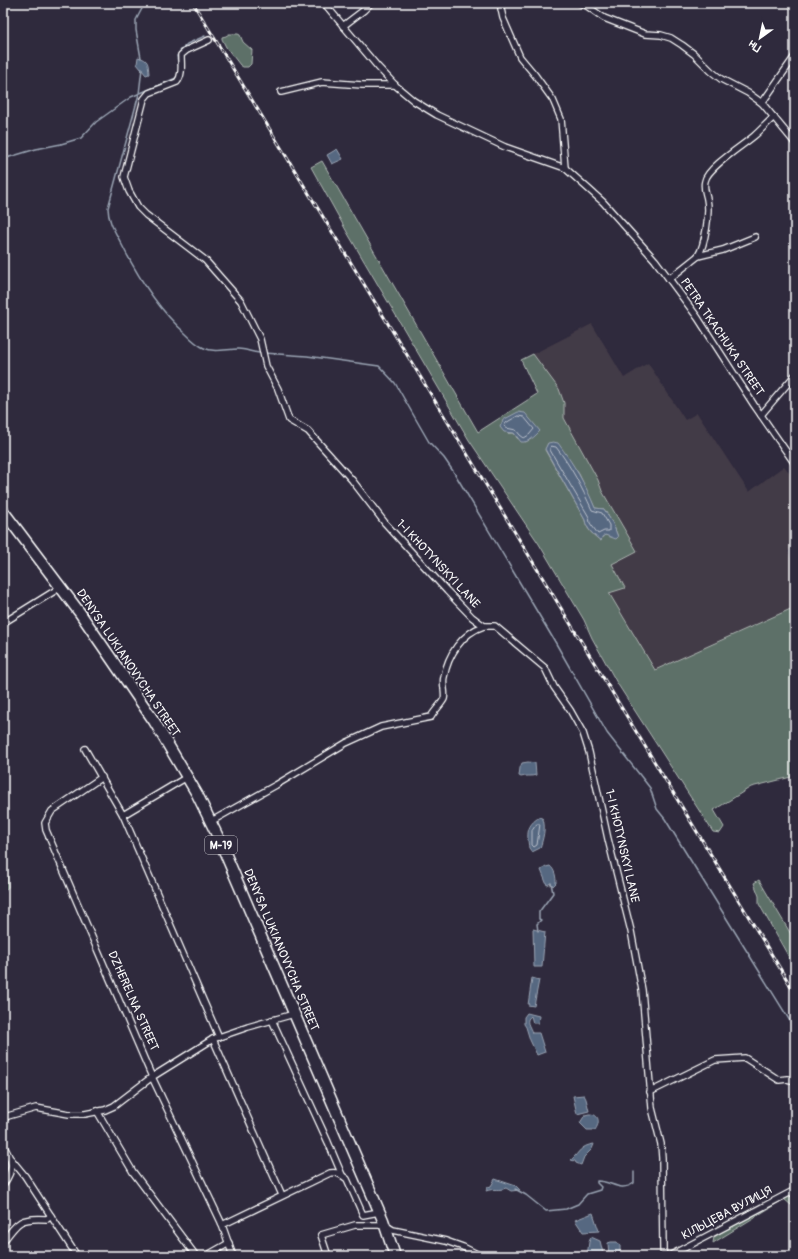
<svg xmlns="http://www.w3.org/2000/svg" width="798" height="1259" font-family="Pangolin,sans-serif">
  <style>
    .built { fill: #433a47 }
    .green { fill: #5d6f67; stroke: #aeb7b3; fill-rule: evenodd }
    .water { fill: #566781; stroke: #9aa4b3 }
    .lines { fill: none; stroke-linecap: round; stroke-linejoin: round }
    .shore { stroke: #bbc2cd; stroke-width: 1 }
    .stream { stroke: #9aa4b3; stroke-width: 1.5 }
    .street-casing { stroke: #fff; stroke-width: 8 }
    .highway-casing { stroke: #fff; stroke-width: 13 }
    .street { stroke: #2f2a3d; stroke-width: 5.5 }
    .highway { stroke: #2f2a3d; stroke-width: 10 }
    .rail-casing { stroke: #fff; stroke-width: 3 }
    .rail { stroke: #2f2a3d; stroke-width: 1.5; stroke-dasharray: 4.5; stroke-linecap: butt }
    .labels { text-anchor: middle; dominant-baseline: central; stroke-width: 3.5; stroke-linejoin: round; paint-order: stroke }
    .shield { fill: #2f2a3d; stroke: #c1bfc5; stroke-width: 1 }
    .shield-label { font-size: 11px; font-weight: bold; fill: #fff }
    .street-label { font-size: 12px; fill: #fff; stroke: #2f2a3d }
  </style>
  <rect width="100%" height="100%" fill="#2f2a3d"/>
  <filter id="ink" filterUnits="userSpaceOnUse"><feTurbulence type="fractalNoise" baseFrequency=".025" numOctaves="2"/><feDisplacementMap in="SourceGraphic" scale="8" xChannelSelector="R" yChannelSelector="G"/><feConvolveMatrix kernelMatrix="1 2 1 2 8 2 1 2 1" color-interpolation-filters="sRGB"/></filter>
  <g filter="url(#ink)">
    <path class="built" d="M592 324 624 378 648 363 685 420 697 413 749 492 784 466 795 480V546L788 551 795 569V607L655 670 609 593 612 564 637 551 602 490 598 480 564 418V403L559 389 533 354Z"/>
    <g class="green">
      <path d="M229 34H238L240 35 243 42 252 50 251 64 248 67H243L240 65 226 47 222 39V37L226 36Z"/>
      <path d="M322 161 478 432 537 394 521 360 533 354 559 389 564 403V418L598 480 602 491 637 551 612 564 625 588 609 593 655 670 795 607V776L751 787 714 810 724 827 720 833 713 832 617 683 592 638 584 620 539 544 469 440 347 232 311 167ZM540 431C535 434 531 438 526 442L517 438 514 433H508ZM548 443 571 463 579 474 595 508 604 509 613 524 618 537 605 535 602 537 601 541C594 536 586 529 585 520L545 450Z"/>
      <path d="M3 858 7 868 8 887 3 894Z"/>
      <path d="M759 880 795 941V968L759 904V896L754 883Z"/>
      <path d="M795 1190V1203L791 1205 784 1199 713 1243 714 1237 730 1227Z"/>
    </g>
    <g class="water">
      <path d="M138 57C149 60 148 63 149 74L146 75 137 64Z"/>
      <path d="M337 149 343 159 332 164 327 155Z"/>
      <path d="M518 412 525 413 540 431C535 436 529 443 521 442L514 433 504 432 500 427 503 420Z"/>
      <path d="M553 442 558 443C573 463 586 485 595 508L604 509 613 524 618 537 616 539 605 535 602 537 601 541C595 536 586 529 585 520L545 449 548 443Z"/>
      <path d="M528 762 535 763 536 775C531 777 526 775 521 777L519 776 520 768 522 763Z"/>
      <path d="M540 817 543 819C546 828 543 839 540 848L532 852 529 848C527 834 526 825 540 817Z"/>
      <path d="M550 866C555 870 556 877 556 883L553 886 551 883 547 885 541 870 546 867Z"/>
      <path d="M533 929 545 932 542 967H534Z"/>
      <path d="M532 978 539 980 534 1006 528 1005Z"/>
      <path d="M527 1013 539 1016 538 1023H533L531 1016C524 1021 530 1026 532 1033H539L545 1052 537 1055 530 1040 526 1027 524 1024V1017Z"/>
      <path d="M584 1095 586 1099 589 1111 577 1114 573 1096Z"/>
      <path d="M589 1114C600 1114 600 1123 595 1130H587L580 1123 585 1115Z"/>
      <path d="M594 1144 592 1149 584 1157 581 1165 576 1163 575 1161 571 1160C580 1152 580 1146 594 1144Z"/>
      <path d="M495 1179 516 1186 520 1190 511 1191 506 1188C499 1191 494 1188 486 1191L488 1187 491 1186Z"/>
      <path d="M593 1213 599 1231 583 1232 575 1220Z"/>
      <path d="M591 1237 600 1241 603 1253 607 1256H587L589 1242Z"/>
      <path d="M611 1242H617L620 1246V1256H609L608 1243Z"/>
    </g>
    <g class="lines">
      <g class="shore">
        <path d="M518 416 524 417 534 429 529 435 524 438 520 435 516 430 506 428 504 426 506 423Z"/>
        <path d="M551 446 556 447C571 466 582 488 592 510L602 513 609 525V531H604L598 534 590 523 589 517 550 450Z"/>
        <path d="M537 824H540L537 845 534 847 532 845V831Z"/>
      </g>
      <g class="stream">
        <path d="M141 58 136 30V20L145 3"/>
        <path d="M142 68 139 94 108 208C108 222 116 233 122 245 138 277 158 309 185 333 191 339 197 345 204 348 214 353 227 349 238 349 246 349 253 353 262 353"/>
        <path d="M3 159 36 149 61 144 81 138 96 122 131 97 176 78 179 70 177 56 181 50 187 44 205 36"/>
        <path d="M264 353 307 356 379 366 395 383 429 442 444 458 455 474 554 640 607 733 650 788 657 809 665 819 795 1029"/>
        <path d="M538 931 537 924 541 920 539 919V912L553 893 551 883"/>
        <path d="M515 1189 526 1195 546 1211 566 1209 578 1204 587 1194 600 1190 601 1187 597 1183V1181C612 1181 620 1193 634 1183V1172"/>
      </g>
      <defs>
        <g id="street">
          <path d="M324 3 378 67 395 85 414 101 437 115 505 147 565 168 603 202 655 260 698 318 754 405 795 464"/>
          <path d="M502 3 501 9 503 18 520 57 535 75 553 100 561 119 565 168"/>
          <path d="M580 3 587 6 604 18 645 34 661 35 671 38 682 45 694 54 711 71 721 79 748 93 762 103 795 143"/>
          <path d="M343 26 364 10 371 3"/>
          <path d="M209 40 187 50 181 55C181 64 183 75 177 82L149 93 144 99 124 177 129 191 138 207 146 215 205 260 241 301 260 339 266 366 278 389 289 420 308 431 352 480 385 523 447 591 472 617 484 626H495L545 668 554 687 570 710 583 733 589 752 608 839 631 931 642 990 652 1108 661 1144 662 1158 663 1249 664 1256"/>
          <path d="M281 92 322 82 362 85H395"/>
          <path d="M762 103 795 56"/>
          <path d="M698 256 723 250 755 237"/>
          <path d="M669 279 698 256C705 245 710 213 707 199 706 193 703 188 705 181 707 168 742 146 754 136 761 130 767 123 774 117"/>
          <path d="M761 415 795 375"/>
          <path d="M3 623 61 587"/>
          <path d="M85 749 123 815 219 1037"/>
          <path d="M102 777 52 811 45 823 46 830 152 1077 221 1222 233 1256"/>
          <path d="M123 815 187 777"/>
          <path d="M210 822 276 785 346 743 381 727 431 717C434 711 441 705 444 699 446 693 442 684 444 677 448 655 462 633 484 626"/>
          <path d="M272 1020 328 1142 342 1175"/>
          <path d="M213 1039 282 1195"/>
          <path d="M650 1092 715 1060 745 1058 779 1080 787 1079 795 1081"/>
          <path d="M97 1111 133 1172 196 1256"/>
          <path d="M3 1119 8 1116 36 1108 69 1114H85L105 1110 114 1106 152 1077 213 1039 248 1027 294 1014"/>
          <path d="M3 1145C13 1161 15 1168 3 1185"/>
          <path d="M11 1159 25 1176 77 1256"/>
          <path d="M222 1225 330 1173C337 1172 341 1174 347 1179L363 1215 379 1212"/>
          <path d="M3 1242C18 1221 21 1217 47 1219L51 1216"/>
          <path d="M206 1256 229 1243"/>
          <path d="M328 1256 321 1235 355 1225H385L393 1230 446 1241 463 1247 481 1256"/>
          <path d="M669 1256 795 1190"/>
        </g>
        <path id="highway" d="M3 511 80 613 154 721 197 794 219 839 383 1220 395 1256"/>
      </defs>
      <use href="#street" class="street-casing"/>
      <use href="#highway" class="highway-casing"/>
      <use href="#street" class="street"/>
      <use href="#highway" class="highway"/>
      <defs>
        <path id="rail" d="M193 3 795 993"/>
      </defs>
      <use href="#rail" class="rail-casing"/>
      <use href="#rail" class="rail"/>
    </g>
  </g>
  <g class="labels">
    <rect class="shield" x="205" y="836" width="32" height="18" rx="3"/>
    <g class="shield-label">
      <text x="221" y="845">М-19</text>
    </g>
    <g class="street-label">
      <text transform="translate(722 337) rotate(56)">PETRA TKACHUKA STREET</text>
      <text transform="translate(438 564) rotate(47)">1-I KHOTYNSKYI LANE</text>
      <text transform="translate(128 663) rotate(56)">DENYSA LUKIANOVYCHA STREET</text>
      <text transform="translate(622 846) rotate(77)">1-I KHOTYNSKYI LANE</text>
      <text transform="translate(281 950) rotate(67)">DENYSA LUKIANOVYCHA STREET</text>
      <text transform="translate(133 1001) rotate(66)">DZHERELNA STREET</text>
      <text transform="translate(727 1213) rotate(-28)">КІЛЬЦЕВА ВУЛИЦЯ</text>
    </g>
  </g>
  <rect width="798" height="1259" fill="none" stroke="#2f2a3d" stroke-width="16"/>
  <rect x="8" y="8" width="782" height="1243" fill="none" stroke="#fff" stroke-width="1.5" filter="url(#ink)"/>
  <g transform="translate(760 38) rotate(213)" stroke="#2f2a3d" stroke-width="3" paint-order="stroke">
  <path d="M0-3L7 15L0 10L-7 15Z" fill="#ffffff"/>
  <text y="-6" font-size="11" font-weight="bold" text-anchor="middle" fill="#ffffff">Пн</text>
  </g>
</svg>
